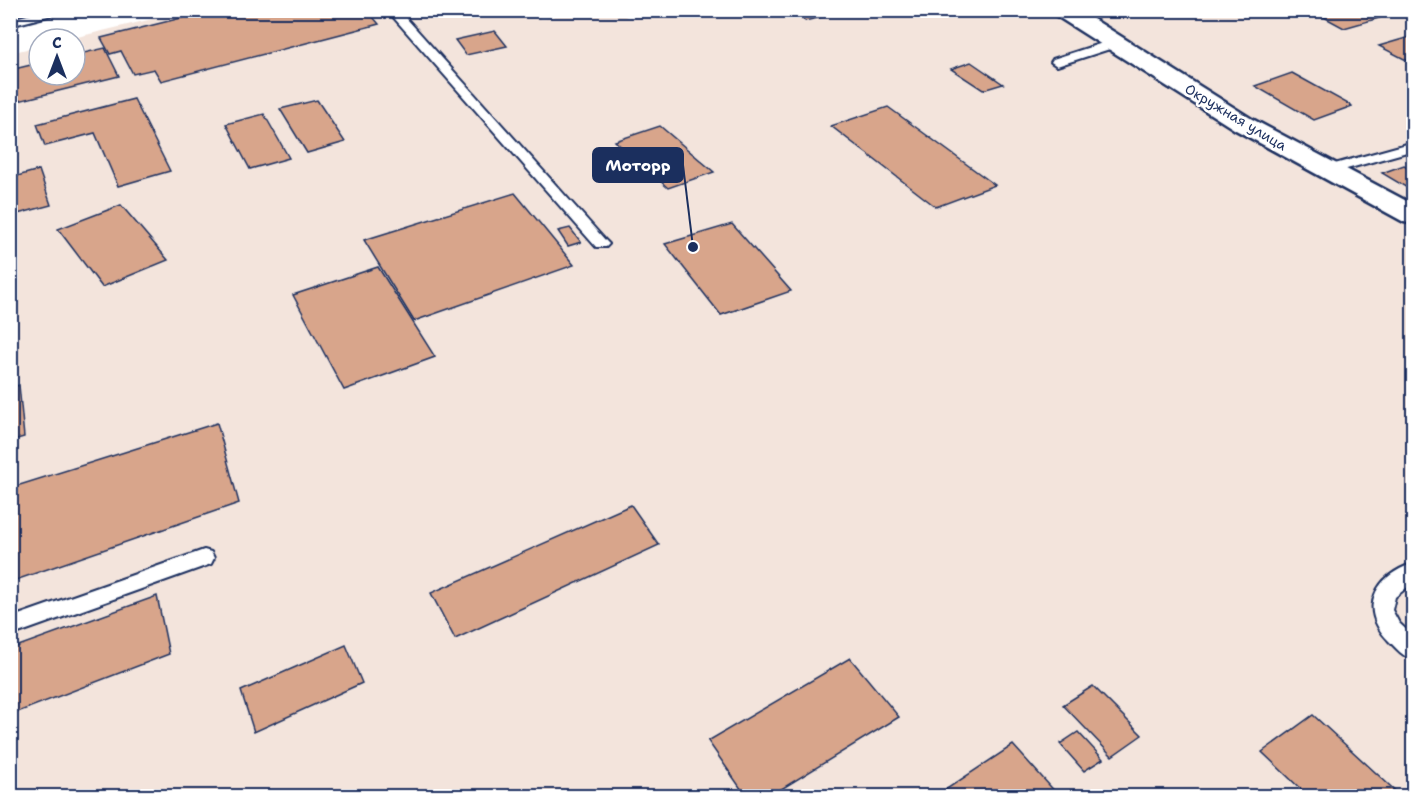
<svg xmlns="http://www.w3.org/2000/svg" width="1424" height="807" font-family="'Shantell Sans',sans-serif">
  <style>
    .built { fill: #f3e4dc }
    .building { fill: #d8a58b; stroke: #1b2f5e; stroke-width: 1.5 }
    .lines { fill: none; stroke-linecap: round; stroke-linejoin: round }
    .lane-casing { stroke: #1b2f5e; stroke-width: 4 }
    .street-casing { stroke: #1b2f5e; stroke-width: 5 }
    .lane { fill: #fff; fill-rule: evenodd }
    .street { fill: #fff; fill-rule: evenodd }
    .labels { text-anchor: middle; dominant-baseline: central; stroke-width: 5; stroke-linejoin: round; paint-order: stroke }
    .far-street-label { font-size: 14px; fill: #1b2f5e; stroke: #fff }
    .leader { fill: none; stroke: #1b2f5e; stroke-width: 2 }
    .callout-dot { fill: #1b2f5e; stroke: #fff; stroke-width: 2 }
    .callout { fill: #1b2f5e; stroke: #1b2f5e; stroke-width: 2 }
    .callout-label { font-size: 16px; text-anchor: middle; font-weight: bold; fill: #fff }
  </style>
  <rect width="100%" height="100%" fill="#fff"/>
  <filter id="ink" filterUnits="userSpaceOnUse"><feTurbulence type="fractalNoise" baseFrequency=".0167" numOctaves="2"/><feDisplacementMap in="SourceGraphic" scale="12" xChannelSelector="R" yChannelSelector="G"/><feConvolveMatrix kernelMatrix="1 2 1 2 8 2 1 2 1" color-interpolation-filters="sRGB"/></filter>
  <g filter="url(#ink)">
    <path class="built" d="M190 10H532L542 19 585 10 618 11 628 18 661 10 1413 11V796H11L10 53 39 46V75H75V39H69Z"/>
    <g class="building">
      <path d="M213 10H367L379 24 161 81 154 69 133 74 121 51 110 54 101 38Z"/>
      <path d="M794 10H852L805 21Z"/>
      <path d="M1311 10H1364L1379 18 1344 28Z"/>
      <path d="M495 31 507 46 466 55 455 40Z"/>
      <path d="M1413 36 1414 64 1379 46Z"/>
      <path d="M105 48 119 76 10 103V70L39 63V75H75V55Z"/>
      <path d="M971 62 1003 84 983 90 951 69Z"/>
      <path d="M1292 73 1352 106 1314 120 1255 86Z"/>
      <path d="M134 99 170 171 118 186 95 133 45 146 37 124Z"/>
      <path d="M317 100 345 142 307 153 280 109Z"/>
      <path d="M888 107 995 185 936 207 831 126Z"/>
      <path d="M264 114 289 158 250 169 226 124Z"/>
      <path d="M660 126 714 172 668 188 615 141Z"/>
      <path d="M1404 165 1414 170V192L1382 173Z"/>
      <path d="M39 170 51 205 10 216V178Z"/>
      <path d="M515 193 574 265 414 321 364 240Z"/>
      <path d="M121 205 168 260 102 287 58 229Z"/>
      <path d="M732 224 791 291 721 315 665 244Z"/>
      <path d="M570 228 581 242 568 246 558 231Z"/>
      <path d="M378 267 435 357 344 390 293 295Z"/>
      <path d="M19 385 24 437 10 441V388Z"/>
      <path d="M217 423 239 503 10 582V488Z"/>
      <path d="M631 505 659 545 455 639 431 593Z"/>
      <path d="M157 596 169 654 10 715V649Z"/>
      <path d="M346 645 362 683 254 732 241 691Z"/>
      <path d="M850 658 899 717 770 796H746L708 741Z"/>
      <path d="M1093 686 1142 735 1112 756 1063 705Z"/>
      <path d="M1313 715 1401 796H1308L1262 752Z"/>
      <path d="M1078 732 1103 759 1084 771 1060 744Z"/>
      <path d="M1013 745 1059 796H936Z"/>
    </g>
    <g class="lines">
      <defs>
        <g id="lane">
          <path d="M49 10H71L10 26V19Z"/>
          <path d="M387 10H399L606 241 609 244 606 247H596Z"/>
          <path d="M1115 39 1119 40V46L1057 66 1051 62 1053 59Z"/>
          <path d="M1414 142V150L1329 174 1322 170 1324 167Z"/>
          <path d="M204 550 211 552 214 558 211 564 10 636V618Z"/>
          <path d="M1414 563V582L1395 597 1392 610 1399 623 1414 637V660C1403 657 1396 648 1388 640 1358 608 1375 576 1414 563Z"/>
        </g>
        <path id="street" d="M1053 10H1079L1252 119 1414 205V224L1404 222 1234 129 1055 15Z"/>
      </defs>
      <use href="#lane" class="lane-casing"/>
      <use href="#street" class="street-casing"/>
      <use href="#lane" class="lane"/>
      <use href="#street" class="street"/>
    </g>
  </g>
  <g class="labels">
    <g class="far-street-label">
      <text transform="translate(1236 117) rotate(31)">Окружная улица</text>
    </g>
  </g>
  <path class="leader" d="M693 247L683 165"/>
  <circle class="callout-dot" cx="693" cy="247" r="6"/>
  <rect class="callout" x="593" y="148" width="90" height="34" rx="6"/>
  <g class="callout-label">
    <text x="638" y="171">Моторр</text>
  </g>
  <rect width="1424" height="807" fill="none" stroke="#fff" stroke-width="36"/>
  <rect x="18" y="18" width="1388" height="771" fill="none" stroke="#1b2f5e" stroke-width="2" filter="url(#ink)"/>
  <g transform="translate(57 57)"><circle r="28" fill="#ffffff" stroke="#a4acbf" stroke-width="1.5"/>
  <path d="M0-4.5L10 22L0 15L-10 22Z" fill="#1b2f5e"/>
  <text y="-9" font-size="16" font-weight="bold" text-anchor="middle" fill="#1b2f5e">С</text>
  </g>
</svg>
